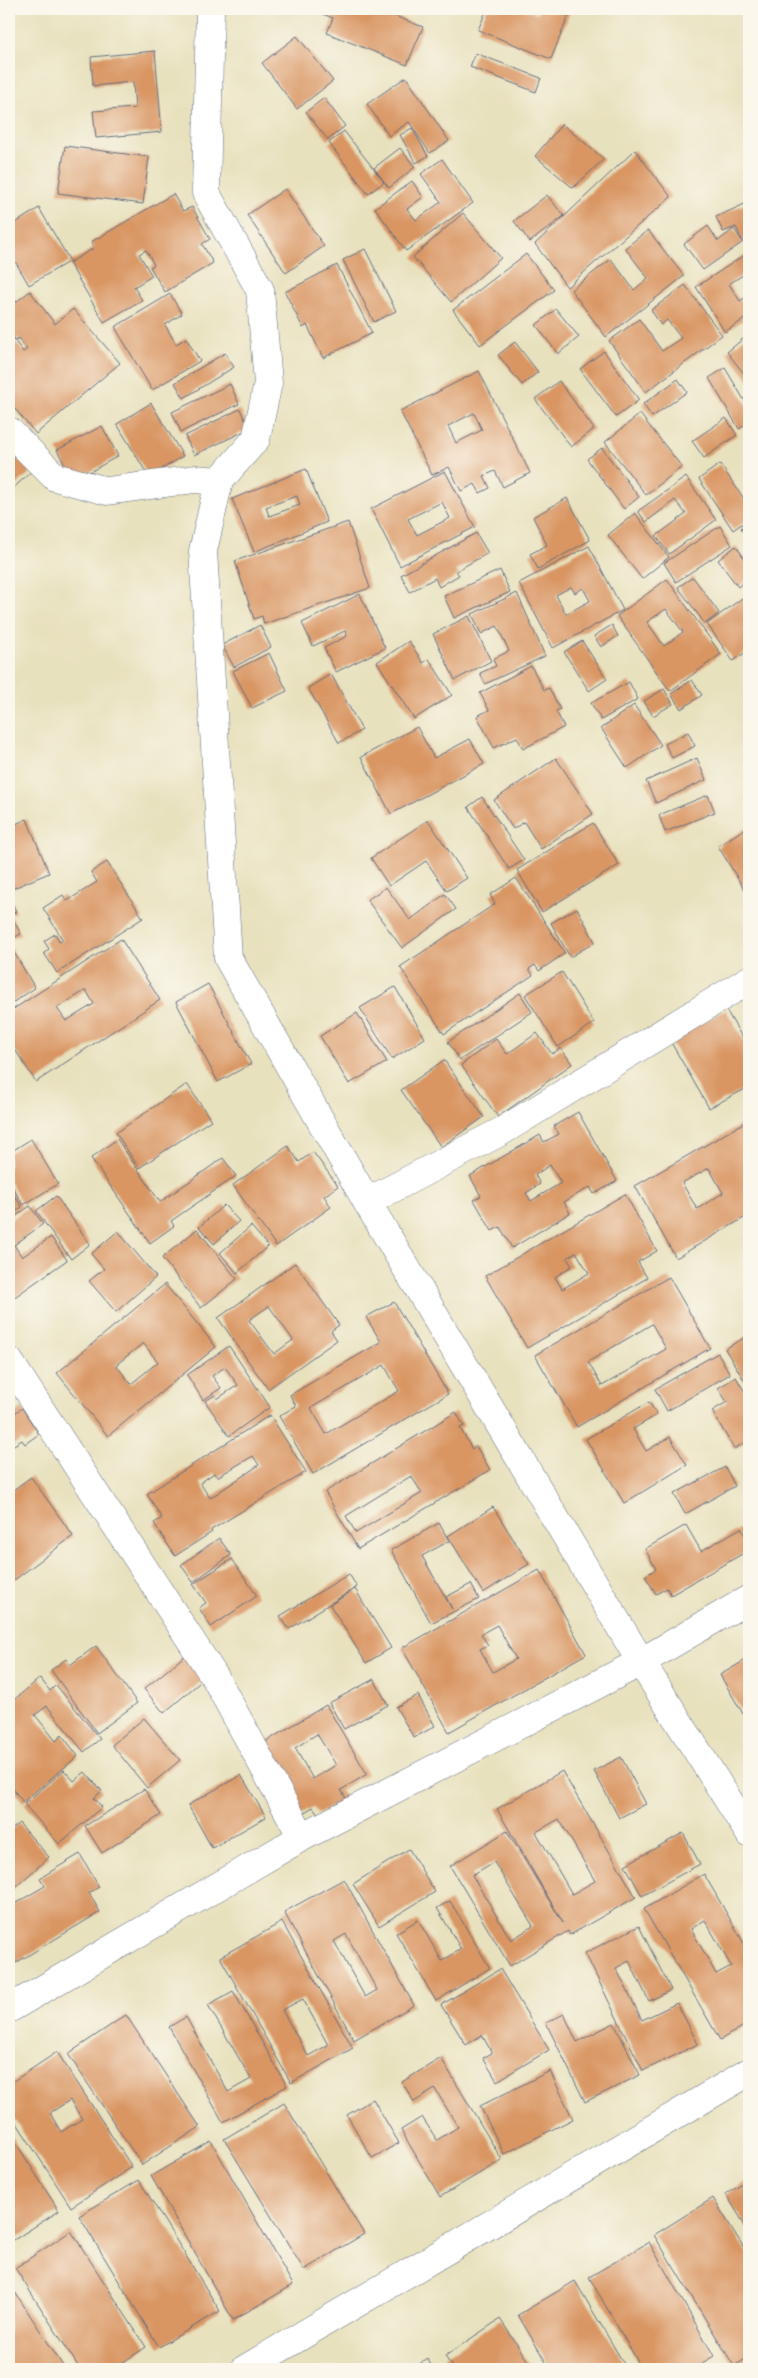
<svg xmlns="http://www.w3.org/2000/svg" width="758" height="2378" font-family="Sriracha,sans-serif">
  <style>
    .building { fill: #d99663; fill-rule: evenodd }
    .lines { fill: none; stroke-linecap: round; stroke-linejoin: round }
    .minor-casing { stroke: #636d80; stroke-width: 29 }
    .minor { stroke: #fff; stroke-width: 28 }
  </style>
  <rect width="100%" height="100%" fill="#fbf7ec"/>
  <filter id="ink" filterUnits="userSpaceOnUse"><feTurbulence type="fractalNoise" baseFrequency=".02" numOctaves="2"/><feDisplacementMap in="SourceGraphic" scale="10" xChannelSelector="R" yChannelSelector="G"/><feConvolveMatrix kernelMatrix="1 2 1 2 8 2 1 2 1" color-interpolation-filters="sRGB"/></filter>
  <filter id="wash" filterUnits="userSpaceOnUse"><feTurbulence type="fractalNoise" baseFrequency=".0096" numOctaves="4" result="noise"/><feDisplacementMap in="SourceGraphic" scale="20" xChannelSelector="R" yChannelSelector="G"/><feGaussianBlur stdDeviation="1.12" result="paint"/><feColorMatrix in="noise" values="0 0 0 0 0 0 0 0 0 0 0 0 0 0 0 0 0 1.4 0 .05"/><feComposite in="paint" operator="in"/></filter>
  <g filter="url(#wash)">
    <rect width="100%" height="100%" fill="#e8e1be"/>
    <g id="blocks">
      <g class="building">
        <path d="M309 9H377L423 27 407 65 327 33 333 18Z"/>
        <path d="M487 9H524L537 14 539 9H562L570 12 551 59 478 30Z"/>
        <path d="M297 36 333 81 297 109 262 63Z"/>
        <path d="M155 51 162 132 96 138 93 111 135 108 133 82 93 86 91 57Z"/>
        <path d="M475 53 541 78 536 92 470 67Z"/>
        <path d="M406 77 449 141 430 153 409 122 389 136 367 104Z"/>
        <path d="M324 98 345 126 328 140 306 112Z"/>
        <path d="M562 124 604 159 573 188 535 156Z"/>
        <path d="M412 128 428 156 416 163 400 135Z"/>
        <path d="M344 131 384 182 368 194 329 143Z"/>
        <path d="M65 146 149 157 143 204 58 193Z"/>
        <path d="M400 148 415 167 389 188 374 168Z"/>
        <path d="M635 150 671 197 567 287 535 244Z"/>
        <path d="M442 159 473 203 406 251 375 208 412 181 423 197 407 209 416 220 441 202 421 174Z"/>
        <path d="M285 189 324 246 286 273 247 215Z"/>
        <path d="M173 194 183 211 192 207 210 239 202 244 213 263 165 292 150 267 154 265 146 250 139 254 152 276 134 287 142 300 104 322 69 263 94 248 91 242Z"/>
        <path d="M547 195 564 216 530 242 514 221Z"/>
        <path d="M749 202V239L743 242 736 227 723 232 716 217Z"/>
        <path d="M39 208 70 261 29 285 9 251V227Z"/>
        <path d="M463 213 501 258 451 302 413 257Z"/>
        <path d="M708 226 718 241 734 229 743 242 703 270 684 244Z"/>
        <path d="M648 230 684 276 606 337 571 290 611 259 634 290 648 278 625 248Z"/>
        <path d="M365 249 396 311 374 322 343 260Z"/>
        <path d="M749 252V271L729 284 740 301 749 295V316L725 332 696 287Z"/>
        <path d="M526 254 554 290 480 345 453 310Z"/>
        <path d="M337 265 372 333 323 358 307 325 303 328 285 292Z"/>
        <path d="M685 285 722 335 646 392 609 341 639 319 662 351 681 338 667 320 661 325 651 310Z"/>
        <path d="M30 291 55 324 73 309 120 363 36 434 9 402V333L23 352 27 349 19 338 15 340 9 330V299L12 297 16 302Z"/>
        <path d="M170 294 182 314 165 325 176 344 186 338 200 361 152 390 115 327Z"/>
        <path d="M556 309 579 337 558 354 536 325Z"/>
        <path d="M749 334V380L727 352Z"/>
        <path d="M515 342 538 372 522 385 498 355Z"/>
        <path d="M604 351 639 400 616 417 580 369Z"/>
        <path d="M225 353 234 367 184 398 175 383Z"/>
        <path d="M725 368 749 408V422L739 429 709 378Z"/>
        <path d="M479 371 530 473 503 487 495 471 484 476 490 488 480 493 475 484 461 491 449 467 432 475 400 411ZM474 413 482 430 456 443 448 426Z"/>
        <path d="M678 379 687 392 652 417 643 404Z"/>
        <path d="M559 381 594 429 571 447 535 399Z"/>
        <path d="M230 384 239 404 181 432 172 412Z"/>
        <path d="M151 403 183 456 149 477 117 424Z"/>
        <path d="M240 409 249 429 194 455 185 436Z"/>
        <path d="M640 414 682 467 646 495 605 442Z"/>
        <path d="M726 418 737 435 704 458 692 441Z"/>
        <path d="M102 426 118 456 74 481 57 450Z"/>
        <path d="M9 441 34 469 9 492Z"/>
        <path d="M602 448 639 497 624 509 587 459Z"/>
        <path d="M720 464 749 506V519L733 530 699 479Z"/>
        <path d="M306 469 327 522 254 552 232 499ZM297 496 300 505 269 516 266 507Z"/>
        <path d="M445 471 475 527 400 566 371 509ZM442 502 450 518 417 535 408 519Z"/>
        <path d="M686 477 716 520 669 554 656 536 686 514 675 500 646 522 638 511Z"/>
        <path d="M567 498 590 540 538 569 530 554 547 545 533 517Z"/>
        <path d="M635 513 669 557 642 579 608 535Z"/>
        <path d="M348 522 370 588 264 624 262 616 254 619 235 561Z"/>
        <path d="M749 523V541L741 528Z"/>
        <path d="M720 526 732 545 676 582 664 563Z"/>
        <path d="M476 533 488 553 456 571 459 575 439 587 435 578 410 592 401 575Z"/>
        <path d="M589 546 623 610 553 648 519 583ZM571 587 575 593 583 588 590 601 566 614 556 595Z"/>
        <path d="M736 546 749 565V578L738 587 718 560Z"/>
        <path d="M500 570 510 592 454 618 444 596Z"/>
        <path d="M693 577 719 613 705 624 678 587Z"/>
        <path d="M667 579 721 654 670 691 617 616ZM666 609 683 632 664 646 647 622Z"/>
        <path d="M517 593 545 656 485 684 480 673 496 666 493 659 509 651 497 626 481 634 472 614Z"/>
        <path d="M749 593V650L733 661 707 624Z"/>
        <path d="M360 594 385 648 336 672 324 648 347 636 345 631 313 646 302 623Z"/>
        <path d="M469 616 491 661 455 680 433 634Z"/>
        <path d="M260 625 271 647 234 667 222 645Z"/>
        <path d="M612 625 618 636 601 647 594 636Z"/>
        <path d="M409 641 423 663 429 659 452 695 414 719 377 662Z"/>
        <path d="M582 641 607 679 589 691 564 652Z"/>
        <path d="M269 653 287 691 252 708 233 671Z"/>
        <path d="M531 666 544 690 549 688 560 709 556 711 564 727 523 749 517 737 494 748 477 716 489 710 480 693Z"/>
        <path d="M331 674 362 730 339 743 308 688Z"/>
        <path d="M692 680 702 695 681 709 671 694Z"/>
        <path d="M629 682 638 699 601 720 591 703Z"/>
        <path d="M664 689 673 704 653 716 644 701Z"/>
        <path d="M634 705 661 745 627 768 601 728Z"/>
        <path d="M417 727 434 758 470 739 484 764 391 814 361 757Z"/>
        <path d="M688 732 695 746 672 758 665 744Z"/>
        <path d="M556 758 593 814 541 849 524 822 513 829 494 800Z"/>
        <path d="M697 758 706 780 656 803 646 781Z"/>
        <path d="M708 795 715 812 665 832 659 815Z"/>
        <path d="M482 797 524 860 509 869 468 807Z"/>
        <path d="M27 819 49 873 9 890V827Z"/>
        <path d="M428 820 467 878 447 891 426 861 389 886 371 858Z"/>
        <path d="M593 823 619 865 542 912 517 870Z"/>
        <path d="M749 826V897L718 846Z"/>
        <path d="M107 862 143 918 57 973 44 953 49 949 44 941 55 934 60 942 63 940 43 908 63 895 67 901 97 882 91 872Z"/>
        <path d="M516 878 565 953 539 971 535 965 529 969 533 975 444 1034 400 967 495 904 490 895Z"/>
        <path d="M386 887 410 920 445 894 456 909 402 948 367 900Z"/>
        <path d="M11 900 16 912 9 915V901Z"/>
        <path d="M577 908 595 942 570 957 551 923Z"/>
        <path d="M11 916 21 934 9 940V917Z"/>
        <path d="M121 939 160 1000 36 1082 16 1051 9 1055V1012ZM86 990 94 1004 66 1021 57 1008Z"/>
        <path d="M9 944 35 988 9 1005Z"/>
        <path d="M562 972 594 1023 558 1047 525 995Z"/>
        <path d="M208 984 251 1064 218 1082 176 1002Z"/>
        <path d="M395 987 425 1038 392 1059 360 1008Z"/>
        <path d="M520 993 532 1012 460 1060 448 1042Z"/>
        <path d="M726 1010 749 1049V1087L709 1108 669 1039Z"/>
        <path d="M357 1013 387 1062 349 1084 320 1036Z"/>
        <path d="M537 1033 552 1054 561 1048 572 1064 498 1117 461 1065 496 1039 507 1054Z"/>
        <path d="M444 1060 484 1117 441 1147 401 1090Z"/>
        <path d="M187 1084 211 1120 139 1168 116 1133Z"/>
        <path d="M578 1112 617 1181 594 1194 590 1187 564 1202 570 1213 512 1248 500 1227 492 1231 474 1200 481 1196 470 1176 540 1135 544 1142 559 1134 554 1126ZM550 1165 561 1183 531 1201 526 1193 540 1184 535 1175Z"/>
        <path d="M749 1120V1215L676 1258 635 1186ZM709 1168 723 1193 697 1209 682 1183Z"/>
        <path d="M31 1139 58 1184 23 1205 9 1181V1153Z"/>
        <path d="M117 1139 160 1202 223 1158 236 1176 171 1221 174 1226 150 1243 91 1158Z"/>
        <path d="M288 1146 299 1162 313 1152 338 1186 324 1196 331 1207 276 1246 233 1185Z"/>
        <path d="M9 1187 22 1207 9 1217Z"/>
        <path d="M625 1194 657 1251 638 1262 647 1278 527 1348 485 1276ZM576 1252 589 1273 562 1289 555 1277 572 1266 567 1258Z"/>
        <path d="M56 1196 90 1244 71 1259 36 1211Z"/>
        <path d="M224 1205 239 1221 214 1244 199 1227Z"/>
        <path d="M30 1206 43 1224 14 1245 22 1257 51 1237 67 1260 9 1301V1221Z"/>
        <path d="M251 1226 268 1246 237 1273 220 1253Z"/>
        <path d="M197 1229 237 1279 201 1308 162 1258Z"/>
        <path d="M118 1231 156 1277 116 1312 89 1281 104 1269 91 1254Z"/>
        <path d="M295 1263 339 1325 331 1331 337 1340 268 1389 218 1318ZM269 1306 293 1340 274 1354 249 1320Z"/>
        <path d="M669 1277 710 1348 577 1427 535 1355ZM652 1324 666 1349 602 1386 588 1362Z"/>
        <path d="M165 1284 216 1347 108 1436 57 1373ZM143 1343 158 1362 131 1384 116 1365Z"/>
        <path d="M394 1302 448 1394 313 1474 279 1416 296 1406 290 1395 381 1342 366 1317ZM384 1365 399 1391 326 1434 311 1408Z"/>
        <path d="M749 1335V1388L725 1349Z"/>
        <path d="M229 1346 270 1407 229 1436 205 1401 215 1395 217 1399 238 1385 225 1367 212 1376 221 1388 203 1400 187 1375Z"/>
        <path d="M718 1353 730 1374 667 1411 655 1389Z"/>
        <path d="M736 1377 749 1399V1440L734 1449 712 1411 727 1402 718 1388Z"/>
        <path d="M649 1402 657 1415 633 1429 646 1451 670 1437 687 1465 624 1503 586 1439Z"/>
        <path d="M22 1408 39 1434 25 1444 22 1440 9 1448V1417Z"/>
        <path d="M456 1412 464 1426 460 1428 472 1449 476 1446 490 1470 358 1549 325 1492ZM411 1476 422 1493 356 1533 346 1516Z"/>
        <path d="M270 1415 306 1472 211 1530 212 1532 175 1556 154 1523 162 1518 147 1494ZM253 1456 259 1465 210 1498 200 1483 214 1473 217 1477Z"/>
        <path d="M725 1467 735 1486 685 1514 674 1494Z"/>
        <path d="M31 1477 73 1536 9 1584V1493Z"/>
        <path d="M493 1507 529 1564 483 1593 448 1536Z"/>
        <path d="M439 1523 449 1541 422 1556 452 1609 446 1597 471 1584 479 1599 431 1623 391 1550Z"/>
        <path d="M686 1525 701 1551 741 1528 749 1543V1550L671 1595 667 1588 656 1594 645 1576 656 1569 645 1549Z"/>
        <path d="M219 1538 231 1555 193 1582 181 1565Z"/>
        <path d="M232 1559 257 1596 211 1627 199 1608 206 1603 193 1584Z"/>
        <path d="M539 1570 586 1654 449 1732 402 1648ZM497 1625 516 1659 493 1672 480 1649 488 1645 481 1634Z"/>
        <path d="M349 1574 357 1587 289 1629 280 1616Z"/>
        <path d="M355 1589 391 1648 366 1663 330 1605Z"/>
        <path d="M96 1646 137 1703 97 1733 51 1670 66 1659 70 1665Z"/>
        <path d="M187 1654 206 1677 164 1713 144 1689Z"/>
        <path d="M749 1658V1724L720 1675Z"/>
        <path d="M40 1678 50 1691 56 1685 100 1739 84 1752 47 1706 35 1715 56 1741 62 1735 78 1756 23 1802 9 1784V1704Z"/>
        <path d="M374 1679 388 1705 344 1729 329 1703Z"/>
        <path d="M418 1695 435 1726 414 1738 396 1707Z"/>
        <path d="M326 1705 367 1774 341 1790 346 1798 318 1814 313 1807 288 1822 247 1753ZM317 1734 336 1765 313 1779 295 1748Z"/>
        <path d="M144 1718 180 1760 147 1788 112 1745Z"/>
        <path d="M621 1757 646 1804 619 1818 594 1771Z"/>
        <path d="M64 1770 74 1781 85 1772 102 1791 94 1798 102 1807 59 1844 24 1804Z"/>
        <path d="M562 1771 636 1897 570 1935 568 1931 510 1966 450 1866 507 1831 563 1923 497 1809ZM559 1819 595 1881 572 1894 536 1832ZM494 1862 533 1926 511 1940 472 1875Z"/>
        <path d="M241 1775 266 1817 212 1848 188 1805Z"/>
        <path d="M144 1789 161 1815 102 1853 85 1826Z"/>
        <path d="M19 1823 49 1857 9 1893V1832Z"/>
        <path d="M683 1833 700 1864 642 1896 625 1865Z"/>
        <path d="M409 1849 435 1892 379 1926 353 1884Z"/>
        <path d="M80 1854 99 1887 89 1893 100 1912 9 1967V1907L45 1886 40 1878Z"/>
        <path d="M704 1874 749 1952V2023L720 2040 644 1909ZM705 1920 731 1966 716 1974 691 1929Z"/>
        <path d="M344 1879 414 2005 354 2040 284 1912ZM346 1934 377 1990 365 1997 334 1941Z"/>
        <path d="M450 1901 490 1968 436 2001 396 1933 418 1920 442 1961 461 1949 437 1908Z"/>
        <path d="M282 1922 353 2048 291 2083 220 1957ZM303 1999 328 2045 308 2056 282 2010Z"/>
        <path d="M639 1926 671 1990 649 2001 629 1961 616 1968 642 2020 677 2003 698 2044 643 2071 585 1953Z"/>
        <path d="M500 1969 549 2050 497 2081 483 2058 492 2053 482 2035 466 2045 441 2005Z"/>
        <path d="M233 1991 287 2086 223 2122 169 2027 186 2017 228 2092 251 2079 208 2005Z"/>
        <path d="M564 2014 577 2042 614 2023 640 2075 585 2102 546 2023Z"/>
        <path d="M126 2015 200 2127 142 2165 68 2054Z"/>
        <path d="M57 2052 132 2167 71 2207 9 2111V2084ZM70 2100 82 2119 61 2132 50 2113Z"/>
        <path d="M441 2058 502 2160 440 2197 401 2130 422 2117 437 2140 458 2127 435 2089 414 2102 402 2082Z"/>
        <path d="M550 2071 573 2119 504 2154 480 2106Z"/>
        <path d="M373 2099 399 2143 372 2158 347 2115Z"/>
        <path d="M284 2103 364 2234 304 2270 224 2139Z"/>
        <path d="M9 2132 59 2211 9 2243Z"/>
        <path d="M211 2141 293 2285 233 2320 151 2176Z"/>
        <path d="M139 2180 220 2311 159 2347 79 2216Z"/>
        <path d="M749 2180V2232L726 2194Z"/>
        <path d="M713 2198 749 2256V2357L734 2366 654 2235Z"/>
        <path d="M71 2231 146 2347 113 2369H80L15 2268Z"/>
        <path d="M649 2242 714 2356 692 2369H642L589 2277Z"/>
        <path d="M575 2281 627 2369H550L518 2315Z"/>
        <path d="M9 2283 65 2369H9Z"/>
        <path d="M500 2319 533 2369H453L445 2356Z"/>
        <path d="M427 2359 434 2369H412Z"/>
      </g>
    </g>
  </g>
  <g filter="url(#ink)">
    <use href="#blocks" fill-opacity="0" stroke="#636d80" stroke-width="1"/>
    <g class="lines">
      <defs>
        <g id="minor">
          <path d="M210 9 206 193 260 290 268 383 256 439 219 481 203 551 228 958 367 1202 641 1662 749 1833"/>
          <path d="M9 431 55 477 107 491 195 479 219 481"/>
          <path d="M367 1202 502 1131 749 980"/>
          <path d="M9 1361 216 1679 302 1837"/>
          <path d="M9 2009 302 1837 641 1662 749 1599"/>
          <path d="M245 2369 749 2072"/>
        </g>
      </defs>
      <use href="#minor" class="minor-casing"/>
      <use href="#minor" class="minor"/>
    </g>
  </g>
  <rect width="758" height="2378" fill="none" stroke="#fbf7ec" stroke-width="30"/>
</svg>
